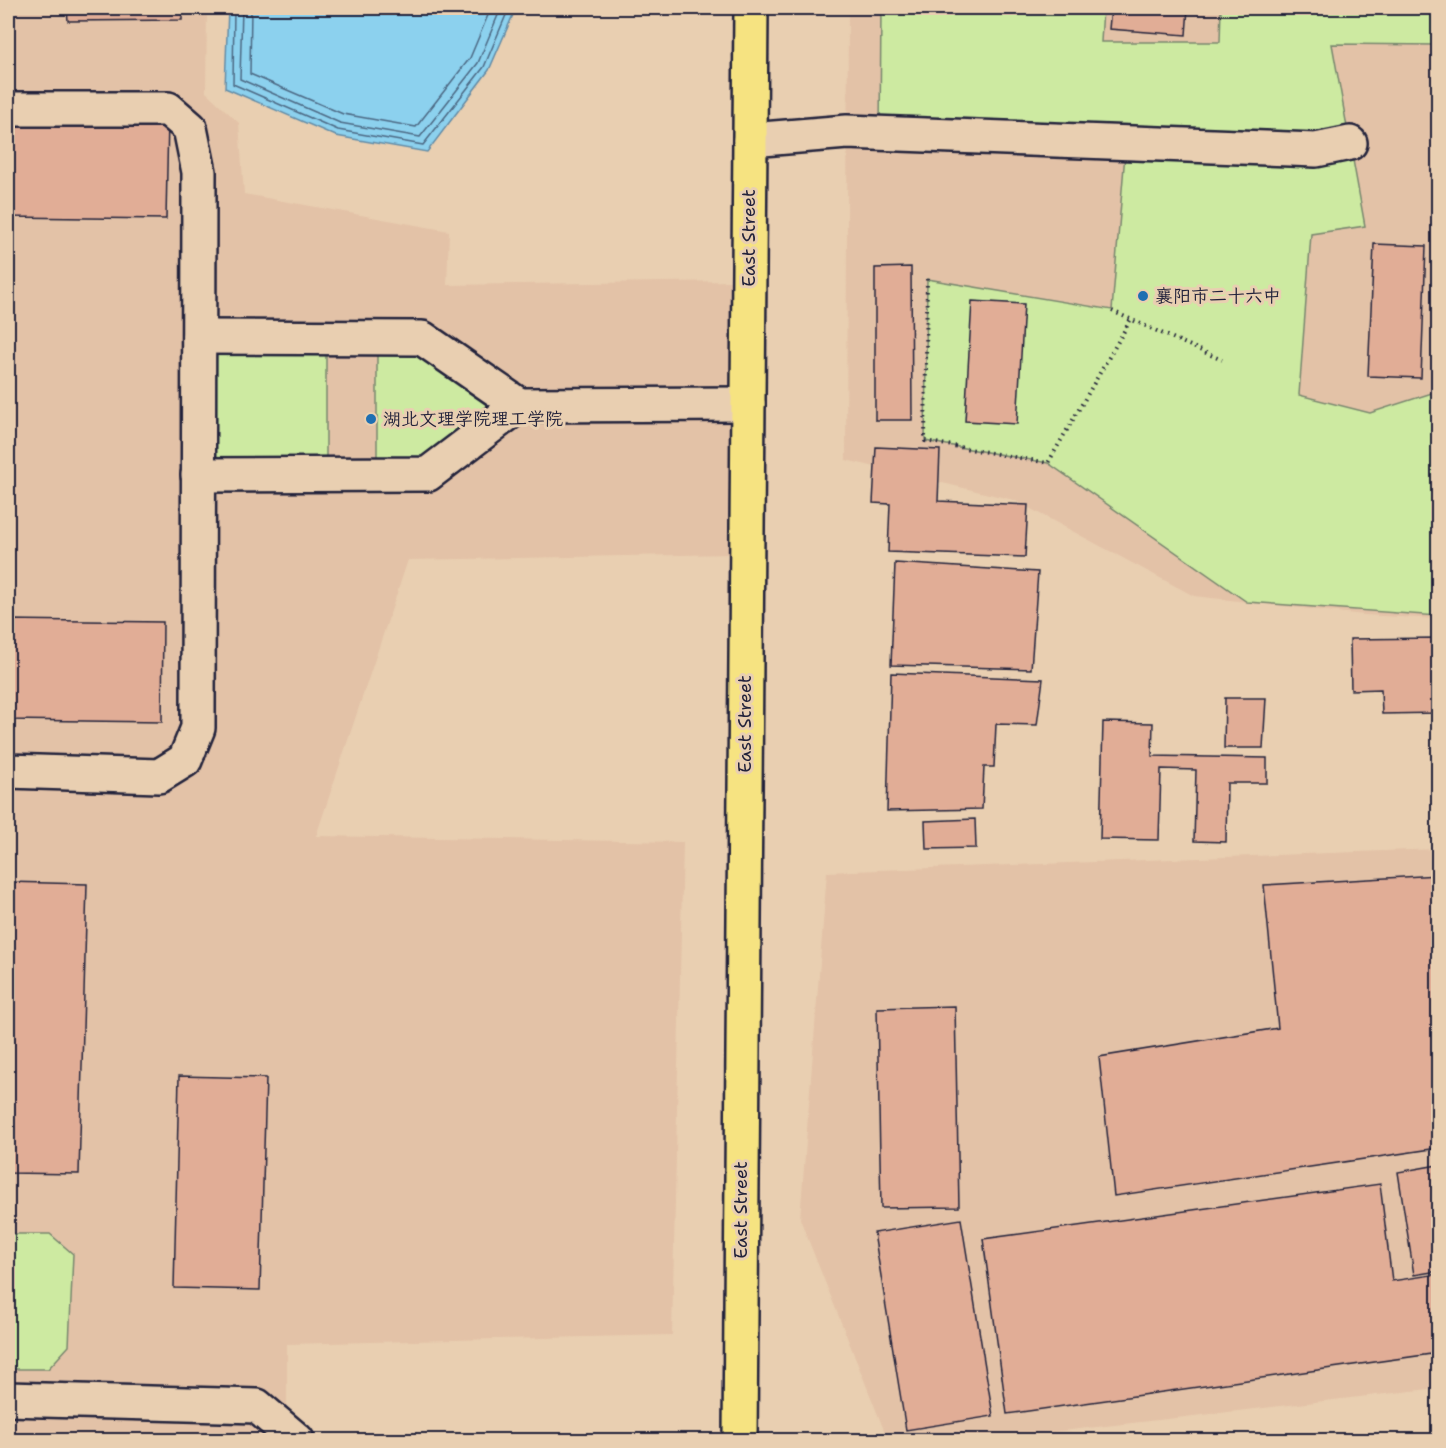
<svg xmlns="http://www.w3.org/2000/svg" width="1446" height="1448" font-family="'Shantell Sans','LXGW WenKai TC',sans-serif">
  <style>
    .built { fill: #e3c2a7 }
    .green { fill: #cdeaa1; stroke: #78866e; stroke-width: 1.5 }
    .water { fill: #8cd1ee; stroke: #628ba6; stroke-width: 1.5 }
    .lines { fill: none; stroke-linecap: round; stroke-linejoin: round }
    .shore { stroke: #4c6883; stroke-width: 1.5 }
    .building { fill: #e1ad96; stroke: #22223b; stroke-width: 1.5 }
    .minor-casing { stroke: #22223b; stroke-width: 38 }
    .major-casing { stroke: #22223b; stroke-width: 38 }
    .path { stroke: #22223b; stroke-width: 4; stroke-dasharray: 1.5 4.5; stroke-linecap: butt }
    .minor { stroke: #e9cfb1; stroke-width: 33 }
    .major { stroke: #f6e381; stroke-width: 33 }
    .poi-dot { fill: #1f6fb2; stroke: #e9cfb1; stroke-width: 2 }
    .labels { text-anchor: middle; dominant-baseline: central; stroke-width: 6; stroke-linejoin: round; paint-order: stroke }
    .street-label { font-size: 18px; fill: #22223b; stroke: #e9cfb1 }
    .poi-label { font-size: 18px; fill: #22223b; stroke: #e9cfb1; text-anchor: start }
  </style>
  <rect width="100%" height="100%" fill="#e9cfb1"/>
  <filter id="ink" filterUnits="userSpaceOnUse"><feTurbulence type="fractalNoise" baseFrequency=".0167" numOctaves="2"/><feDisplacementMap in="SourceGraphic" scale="12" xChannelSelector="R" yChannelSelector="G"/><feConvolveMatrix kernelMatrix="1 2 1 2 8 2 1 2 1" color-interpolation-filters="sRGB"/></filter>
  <g filter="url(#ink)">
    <g class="built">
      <path d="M8 8H207L206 92 239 123 244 194 449 231 447 285 735 281 734 554 408 560 316 836 683 842 672 1335 287 1344V1440H8Z"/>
      <path d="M848 8H1438V619L1364 615 1194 596 1014 500 846 460Z"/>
      <path d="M1438 849V1388L982 1440H888L800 1219 827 872Z"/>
    </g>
    <g class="green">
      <path d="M881 8H1103L1101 42H1220L1221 8H1438V45L1332 44 1365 226 1311 234 1299 395 1370 413 1438 391V616L1247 602 1048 463 925 441 927 279 1112 310 1126 142 880 133Z"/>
      <path d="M199 337H326V474L199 475Z"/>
      <path d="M377 338H422L519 405 428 474H377Z"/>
      <path d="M8 1234H50L73 1254 69 1346 48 1369H8Z"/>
    </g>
    <path class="water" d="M228 8H516L489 70 427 152 336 136 225 88Z"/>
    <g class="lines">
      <g class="shore">
        <path d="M234 8 233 84 338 130 423 145 484 67 509 8"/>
        <path d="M242 8 240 79 340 123 420 137 478 63 501 8"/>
        <path d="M251 8 250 74 343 114 416 127 470 58 491 8"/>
      </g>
    </g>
    <g class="building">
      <path d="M67 8H182V20L68 21Z"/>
      <path d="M1111 8H1188L1186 35 1109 29Z"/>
      <path d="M8 116 168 119 166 219 8 217Z"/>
      <path d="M1374 244 1426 246 1421 378 1368 376Z"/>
      <path d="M911 267 912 420H875V268Z"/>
      <path d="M972 301 1024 304 1017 424 965 421Z"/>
      <path d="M876 447 940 450 938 501 1028 505 1025 557 888 552 890 504 873 503Z"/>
      <path d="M895 563 1038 572 1031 669 891 665Z"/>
      <path d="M8 620 163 622 162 722 8 720Z"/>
      <path d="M1438 638V713L1382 714 1381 689 1351 690 1350 639Z"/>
      <path d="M891 673 1043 679 1037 725 996 724 994 767H984L982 809 887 811Z"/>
      <path d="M1225 698H1266L1263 748H1224Z"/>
      <path d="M1103 722 1153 723 1152 756 1267 758V783H1227L1226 842 1194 841 1196 770 1161 769 1159 840 1100 839Z"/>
      <path d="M975 819 976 848 926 849 925 821Z"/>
      <path d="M1438 875V1148L1114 1196 1099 1057 1278 1028 1264 885Z"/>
      <path d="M8 882 87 884 79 1174 8 1173Z"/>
      <path d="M955 1006 959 1207 881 1208 877 1008Z"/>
      <path d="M179 1076 266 1078 260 1290 174 1288Z"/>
      <path d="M1438 1165V1271L1414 1275 1398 1172Z"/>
      <path d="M1380 1184 1392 1281 1438 1274V1353L1007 1414 983 1239Z"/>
      <path d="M961 1219 993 1416 906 1430 874 1233Z"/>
    </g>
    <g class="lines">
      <defs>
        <g id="minor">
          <path d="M8 109H168L190 128 199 172 198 728 185 760 159 776 8 771"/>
          <path d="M750 140 847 132 1316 150 1350 143"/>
          <path d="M519 405 748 404"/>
          <path d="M198 475 428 474 519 405 422 338 199 337"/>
          <path d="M8 1399 257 1406 297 1440"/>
        </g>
        <path id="major" d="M740 1440 751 8"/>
      </defs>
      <use href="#minor" class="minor-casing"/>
      <use href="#major" class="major-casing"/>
      <g class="path">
        <path d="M927 279 925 441 1048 463 1131 319"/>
        <path d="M1112 311 1222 360"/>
      </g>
      <use href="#minor" class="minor"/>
      <use href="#major" class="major"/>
    </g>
  </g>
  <g class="poi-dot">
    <circle cx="1143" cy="296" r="6"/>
    <circle cx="371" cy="419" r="6"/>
  </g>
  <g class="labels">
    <g class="street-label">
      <text transform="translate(749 238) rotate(-90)">East Street</text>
      <text transform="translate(745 724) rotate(-90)">East Street</text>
      <text transform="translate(741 1210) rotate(-90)">East Street</text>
    </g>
    <g class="poi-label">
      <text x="1155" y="296">襄阳市二十六中</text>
      <text x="383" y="419">湖北文理学院理工学院</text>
    </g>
  </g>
  <rect width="1446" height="1448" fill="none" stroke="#e9cfb1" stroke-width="30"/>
  <rect x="15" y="15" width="1416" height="1418" fill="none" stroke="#22223b" stroke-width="2" filter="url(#ink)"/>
</svg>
